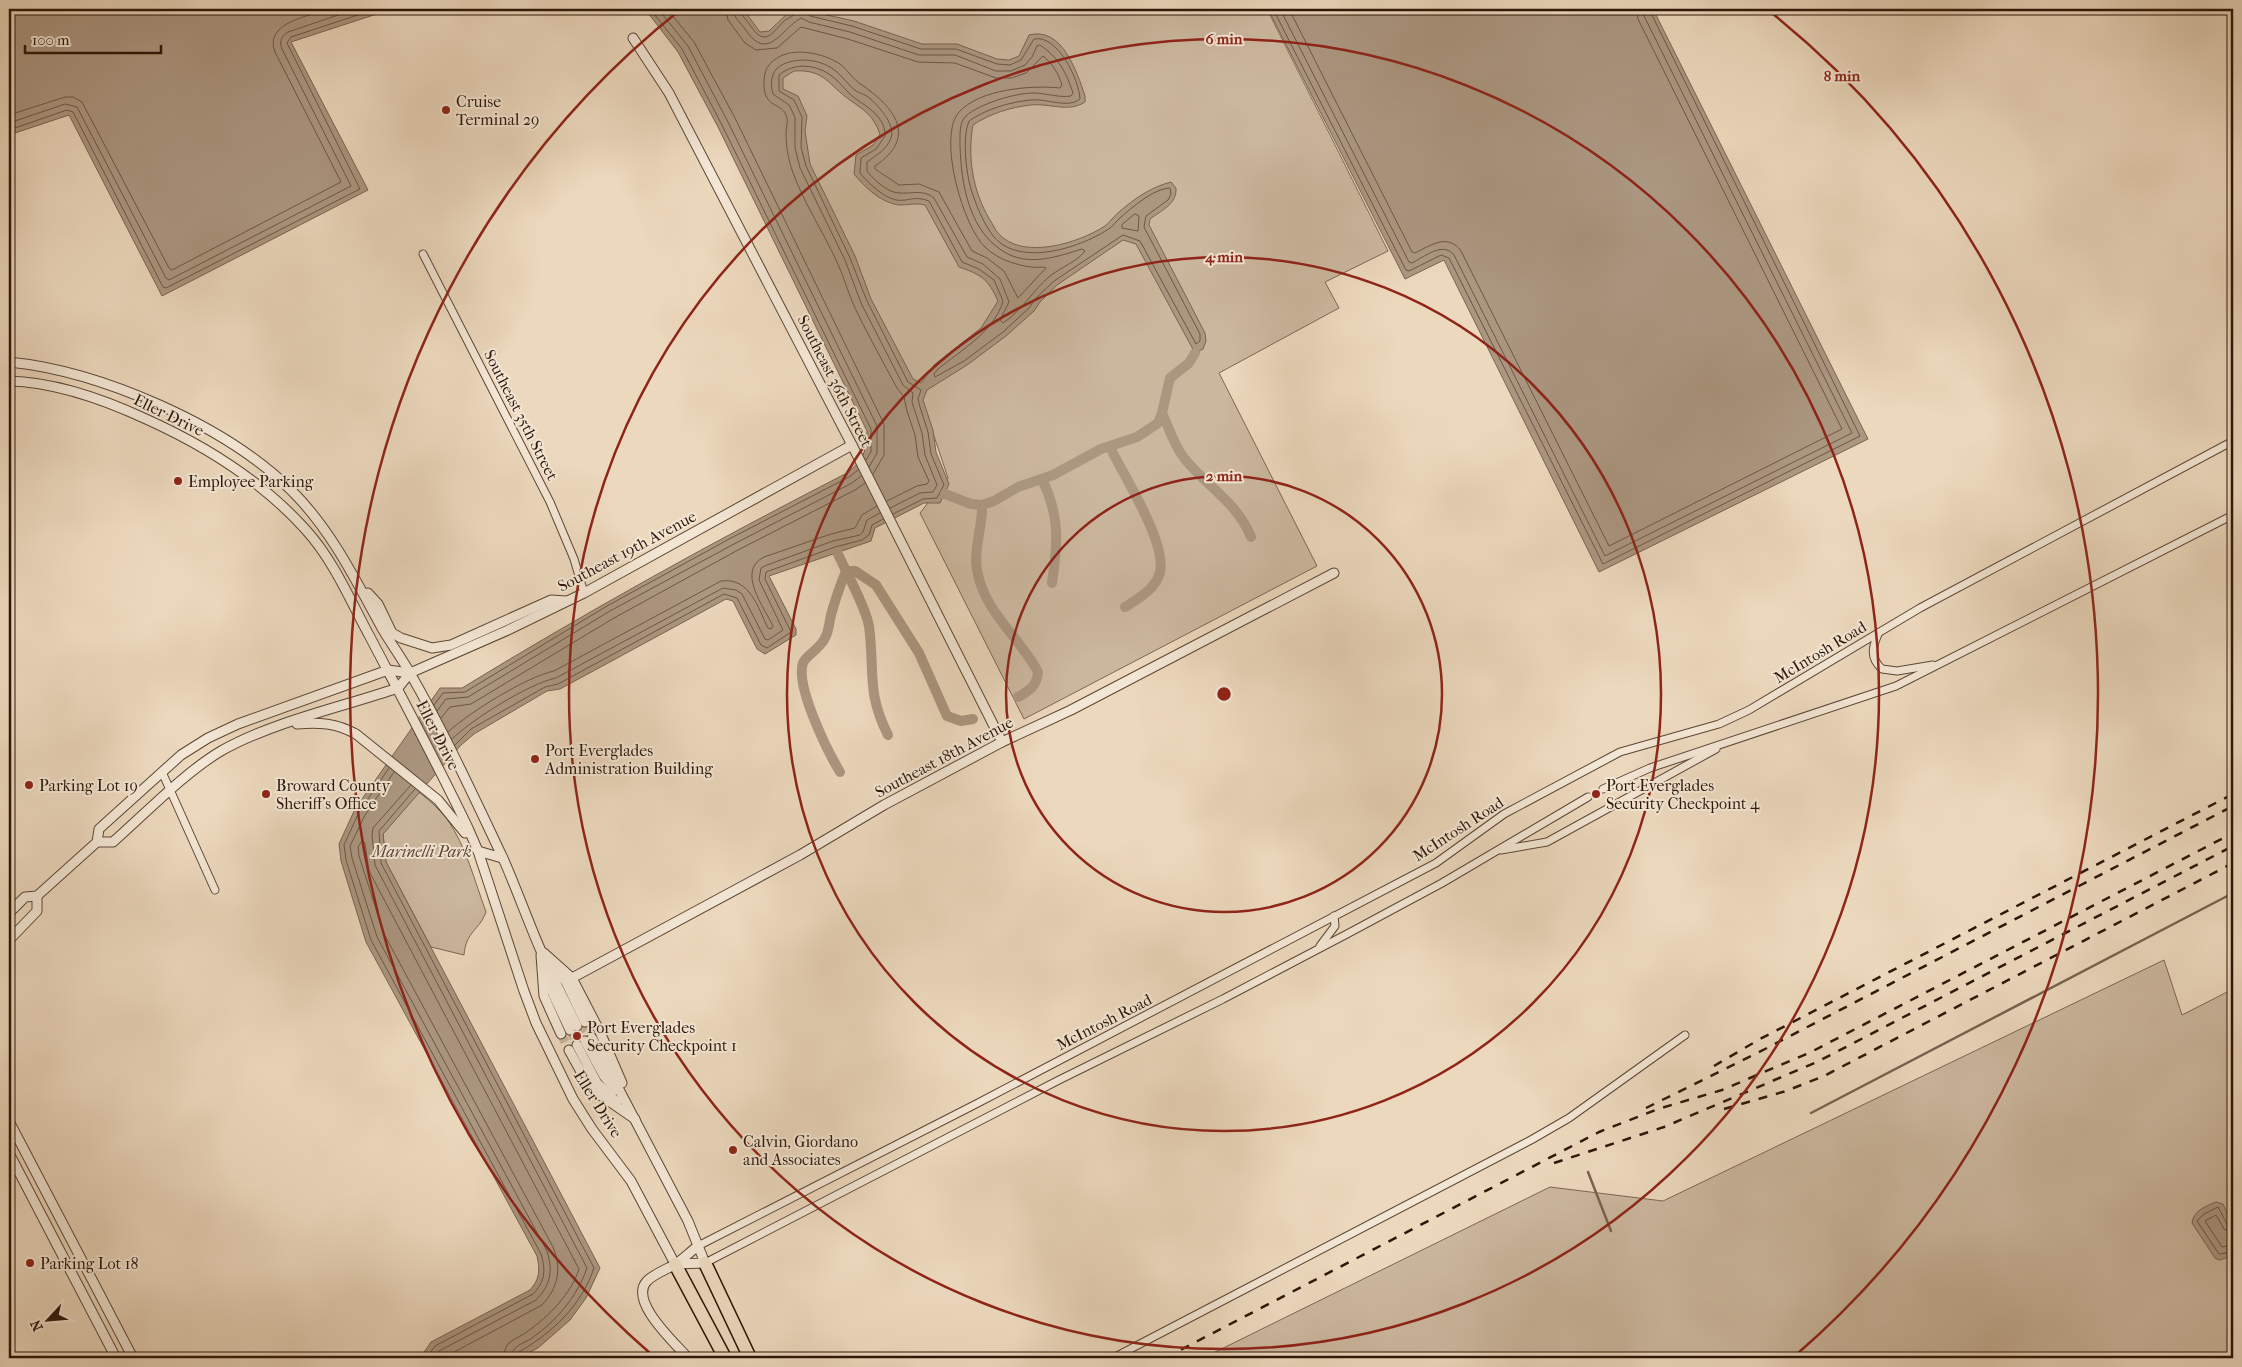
<svg xmlns="http://www.w3.org/2000/svg" width="2242" height="1367" font-family="'IM FELL French Canon',serif">
  <style>
    .green { fill: #cbb79e; stroke: #7c6654 }
    .water { fill: #ab9680; stroke: #786350; fill-rule: evenodd }
    .lines { fill: none; stroke-linecap: round; stroke-linejoin: round }
    .shore { stroke: #6c5644; stroke-width: 1 }
    .stream { stroke: #786350; stroke-width: 2.5 }
    .canal { stroke: #ab9680; stroke-width: 10 }
    .minor-tunnel { stroke: #c6b199; stroke-width: 7; stroke-dasharray: 7 3.5; stroke-linecap: butt }
    .tertiary-tunnel { stroke: #c6b199; stroke-width: 9; stroke-dasharray: 9 4.5; stroke-linecap: butt }
    .minor-casing { stroke: #5c4636; stroke-width: 9 }
    .tertiary-casing { stroke: #5c4636; stroke-width: 11 }
    .motorway-casing { stroke: #2c1609; stroke-width: 15 }
    .minor { stroke: #f3e6d4; stroke-width: 7 }
    .tertiary { stroke: #f3e6d4; stroke-width: 9 }
    .motorway { stroke: #ecd8bd; stroke-width: 12 }
    .rail { stroke: #2c1609; stroke-width: 2.5; stroke-dasharray: 9 9; stroke-linecap: butt }
    .ring { fill: none; stroke: #8f2418; stroke-width: 2.5 }
    .poi-dot { fill: #8f2418; stroke: #f3e6d4; stroke-width: 2 }
    .labels { text-anchor: middle; dominant-baseline: central; stroke-width: 4; stroke-linejoin: round; paint-order: stroke }
    .poi-label { font-size: 16px; fill: #2c1609; stroke: #f3e6d4; text-anchor: start }
    .street-label { font-size: 16px; fill: #2c1609; stroke: #f3e6d4 }
    .park-label { font-size: 16px; font-style: italic; fill: #5c4636; stroke: #f3e6d4 }
    .centre { fill: #8f2418; stroke: #f3e6d4; stroke-width: 2.5 }
    .ring-label { font-size: 15px; text-anchor: middle; font-weight: bold; fill: #8f2418; stroke: #f3e6d4; stroke-width: 4; stroke-linejoin: round; paint-order: stroke }
  </style>
  <rect width="100%" height="100%" fill="#ecd8bd"/>
  <filter id="stains"><feTurbulence type="fractalNoise" baseFrequency=".004" numOctaves="4"/><feColorMatrix values="0 0 0 0 .2 0 0 0 0 .09 0 0 0 0 .02 0 0 0 .5 -.17"/></filter>
  <radialGradient id="worn" r=".72"><stop offset=".6" stop-color="#630" stop-opacity="0"/><stop offset="1" stop-color="#630" stop-opacity=".3"/></radialGradient>
  <g class="green">
    <path d="M727 9H1267L1388 251 1325 282 1339 308 1219 373 1317 566 1024 719 920 513 948 478 927 415Z"/>
    <path d="M419 792C430 801 439 809 447 819 466 846 475 882 486 912 479 931 466 931 464 955L431 947 386 862 383 834Z"/>
    <path d="M2164 960 2182 1015 2233 989V1358H1203L1550 1187 1663 1201Z"/>
  </g>
  <g class="water">
    <path d="M9 9H392L291 42 368 190 162 296 69 115 9 135Z"/>
    <path d="M645 9H743L760 32 769 31 789 12 800 9 854 21 922 44H957L997 59 1009 60 1019 56 1029 35C1062 26 1077 72 1085 96V102C1068 113 1050 103 1031 105 1011 107 989 114 973 125 967 157 973 192 990 220 993 224 995 230 998 233 1022 261 1079 243 1105 226 1110 222 1114 216 1119 212 1134 199 1151 187 1171 182L1176 188C1177 204 1162 210 1150 219L1149 225 1205 333 1206 341 1203 349 1195 353 1136 244 1123 240 1057 285 1040 302 1034 311 1006 336 967 365 927 390 923 400 933 430 936 452 949 484 940 503H924L875 528 871 541 769 576 796 629V635L765 654 757 649 733 601 726 599 560 689 547 691 474 734 461 745 383 834 386 862 600 1268 586 1298 570 1320 538 1348 519 1358H420L431 1342 530 1290C540 1279 540 1270 537 1256L366 942 341 861 339 844 355 809 440 688H462C588 611 716 540 847 473 864 459 866 452 867 431L718 127 678 52ZM794 71C825 69 828 85 850 100 865 111 873 115 880 134L873 145 856 155 854 174C864 186 878 200 894 204 902 207 914 202 925 205L959 267C982 275 988 279 998 301L981 328 934 365 921 383 913 379 871 299 855 256 810 164 805 131 807 116 798 96 783 89V78Z"/>
    <path d="M1268 9H1653L1868 439 1599 572 1444 260 1405 279Z"/>
    <path d="M2216 1202 2223 1204 2233 1226V1256L2219 1260 2215 1258 2192 1223C2193 1211 2206 1206 2216 1202Z"/>
  </g>
  <g class="lines">
    <g class="shore">
      <path d="M650 9 682 49 722 125 871 429V452L866 460"/>
      <path d="M658 9 688 46 728 122 877 426V453L869 467"/>
      <path d="M667 9 694 42 735 118 884 424V455L873 474"/>
      <path d="M726 9 728 20 745 43 756 50 777 48 801 27 848 39 918 62 955 63 996 78H1011L1026 73 1043 56C1053 64 1058 73 1062 85L1060 88C1031 85 980 89 959 112 937 136 963 228 986 248 998 259 1015 265 1031 267 1037 268 1041 266 1046 268L1018 298 1004 271 987 258 972 251 939 192 919 184 899 185 875 169V166C918 137 895 108 862 85 853 80 848 70 840 64 820 51 782 44 767 68 765 72 764 77 764 82 763 110 783 101 787 118 788 122 786 128 786 133 786 145 788 158 792 170 803 202 823 231 837 262 844 277 848 293 855 308 868 335 883 362 897 388L904 397 907 411 915 435 918 457 929 481 927 484 917 486 887 501"/>
      <path d="M733 9C734 18 740 22 745 29 768 63 780 30 801 18L809 22 850 32 919 55H955L996 71H1011L1025 65 1032 57 1037 46 1040 45C1059 58 1066 72 1073 93L1071 96C1059 98 1046 93 1033 93 1015 93 979 104 966 116 959 122 960 136 960 145 961 184 969 234 1008 254 1032 266 1059 256 1082 249L1085 251C1078 261 1060 268 1050 276 1033 290 1022 311 1003 323L1000 320 1009 302 1000 279 983 264 967 257 934 198C923 189 912 194 899 193 888 193 873 179 867 171V162C877 155 887 149 891 138 896 124 877 104 867 96 863 94 860 93 856 91 849 86 844 78 837 72 822 59 797 56 780 66 771 72 770 84 773 94L789 105 793 113 795 118V148L800 168 845 260 861 303 903 385 913 393 912 402 922 433 925 455 937 485 933 492 920 493 890 508"/>
      <path d="M740 9C741 16 747 20 750 25 764 46 770 36 783 22 788 17 796 17 797 9"/>
      <path d="M806 9 810 16 852 26 921 49H956L997 64 1010 65 1021 60 1034 39C1057 34 1079 79 1080 99 1068 109 1045 98 1031 100 1010 102 986 109 969 121 962 137 966 173 971 189 976 205 983 223 994 237 1020 267 1079 248 1107 230 1113 227 1116 221 1121 217 1134 206 1153 189 1170 188L1171 194 1168 200 1146 216 1144 227 1200 334V341L1196 344 1140 241 1123 235 1054 281 1036 298 1029 308 1003 332 964 361 935 377 934 374 938 369C960 351 995 331 1003 301L994 280 979 269 962 262 929 201C914 195 908 202 896 200 883 197 868 183 860 173L861 158 876 149 885 136C886 116 865 106 852 96 845 90 840 82 833 77 817 64 794 62 779 75V91L794 100 802 117 801 147 806 166 850 258 867 301 908 382 921 390 918 399 920 407 928 432 931 454 944 485 937 498 923 499 893 514"/>
      <path d="M1273 9 1406 270 1409 271 1441 255 1449 258 1603 564 1860 436 1649 9"/>
      <path d="M1280 9 1409 262 1412 263C1424 257 1443 241 1454 255L1605 556 1852 433 1644 16 1643 9"/>
      <path d="M1289 9 1412 252 1415 253C1431 245 1448 233 1461 251L1609 546 1842 429 1638 19 1636 9"/>
      <path d="M9 115 65 97H73L82 102 169 268 172 270 341 182 275 52C263 22 312 15 332 9"/>
      <path d="M9 123 65 104 77 107 166 278 169 280 351 186 282 49C279 42 281 36 288 32L356 9"/>
      <path d="M9 130 67 110 73 112 163 287 166 288 360 189 287 43 291 37 376 9"/>
      <path d="M1135 214 1139 216 1138 231 1122 228V225Z"/>
      <path d="M434 705 443 693 465 692 607 606 731 538 849 477 858 470"/>
      <path d="M437 711 446 699 468 697 610 611 734 544 852 483 861 476"/>
      <path d="M441 718 450 707 471 704 614 618 738 550 855 490 865 483"/>
      <path d="M448 732C470 712 526 677 554 671L721 581C750 577 758 608 768 628L771 629 773 626C764 607 736 571 764 557L831 534 855 528 862 515 877 506"/>
      <path d="M452 739C471 720 530 683 556 678L723 588 736 590 742 594 765 639 768 640 783 630 759 580 761 568 767 565 833 541 860 535 863 532 867 520 880 513"/>
      <path d="M455 745 471 729 545 687 558 684 724 594 737 598 761 645 767 648 791 632 765 579 766 572 835 547 862 540 869 535 872 525 883 519"/>
      <path d="M389 768 359 812 344 845 346 860 371 940 541 1254C546 1270 545 1282 533 1294L435 1346 426 1358"/>
      <path d="M394 772 365 815 350 846 352 858 377 937 547 1251C553 1270 551 1285 536 1300L439 1351 433 1358"/>
      <path d="M411 785 373 828 372 835 375 865 587 1268C577 1297 556 1321 532 1338 523 1344 512 1345 511 1358"/>
      <path d="M415 789 379 831 381 863 594 1268C581 1306 553 1332 519 1352L517 1358"/>
      <path d="M2233 1226 2227 1224 2218 1207 2204 1214 2197 1221 2219 1254 2233 1252"/>
      <path d="M2233 1232 2224 1229 2216 1215 2205 1221 2222 1247 2233 1245"/>
      <path d="M443 1358 542 1305C558 1288 562 1269 553 1247L384 934 359 856 358 847 362 841 365 843 369 871 579 1269C571 1294 549 1316 528 1331 522 1336 514 1338 508 1344 505 1348 504 1353 504 1358"/>
    </g>
    <g class="stream">
      <path d="M1811 1113 2233 893"/>
      <path d="M1588 1172 1611 1231"/>
    </g>
    <g class="canal">
      <path d="M1162 413C1169 428 1174 445 1184 458 1206 486 1237 502 1251 537"/>
      <path d="M1110 447C1123 475 1167 542 1160 572 1156 589 1139 598 1125 607"/>
      <path d="M1042 479C1060 516 1058 543 1052 583"/>
      <path d="M945 494 971 504 982 505 994 501 1018 487 1053 475 1101 449 1137 437 1158 423 1162 413 1170 378 1189 363 1195 353"/>
      <path d="M982 505C983 526 973 549 977 570 984 612 1019 636 1038 672 1037 686 1029 691 1018 697"/>
      <path d="M837 552C846 572 865 605 869 626 875 670 866 692 888 735"/>
      <path d="M840 772C828 752 795 686 803 663 805 656 820 649 825 638 829 631 829 623 831 615 835 600 840 586 846 571H855L876 585 919 653 947 716 961 721 973 719"/>
    </g>
    <path class="minor-tunnel" d="M1588 797 1603 789"/>
    <g class="tertiary-tunnel">
      <path d="M585 1022 592 1038"/>
      <path d="M577 1026 585 1041"/>
      <path d="M570 1030 577 1045"/>
      <path d="M561 1034 569 1050"/>
    </g>
    <defs>
      <g id="minor">
        <path d="M423 254 550 502 574 559 584 593"/>
        <path d="M1878 634C1872 648 1870 658 1882 669L1897 671 1933 665"/>
        <path d="M162 772 215 890"/>
        <path d="M1603 789 1650 768 1896 686 2233 515"/>
        <path d="M1501 850 1547 842 1716 749"/>
        <path d="M1320 946 1335 926 1334 916"/>
        <path d="M698 1246 978 1103 1436 863 1504 814 1620 752 1719 724 1749 710 1920 608 2233 441"/>
        <path d="M705 1263 1059 1080 1223 999 1347 934 1442 883 1588 797"/>
        <path d="M1113 1358 1531 1140 1569 1118 1685 1035"/>
      </g>
      <g id="tertiary">
        <path d="M633 38 669 93 852 445 1002 742"/>
        <path d="M9 362C100 371 226 425 292 491 332 531 356 581 383 630 392 645 402 659 410 673 444 732 473 795 502 856 516 887 527 919 541 951 552 976 565 1001 577 1026"/>
        <path d="M9 381C55 382 105 400 146 419 206 446 262 481 306 530 334 561 350 600 370 637 403 700 437 763 468 828L478 851 524 991 536 1023 573 1099 592 1129 631 1181 675 1264"/>
        <path d="M368 593 378 604 392 633 401 638 432 648 451 645 551 600 566 601"/>
        <path d="M297 724C319 722 336 723 356 734L438 800 465 833"/>
        <path d="M97 842H113C146 813 184 773 221 751 272 722 342 707 398 688L410 673 508 630 584 593 852 445"/>
        <path d="M476 848 478 851 502 858"/>
        <path d="M9 913 25 897 37 896 97 842 99 829 181 755 208 738 238 724 388 670 410 673"/>
        <path d="M9 940 37 911V896"/>
        <path d="M544 953 572 978 600 1032 622 1083"/>
        <path d="M541 955 544 996 561 1034"/>
        <path d="M555 968 566 982 585 1022"/>
        <path d="M547 972 553 994 570 1030"/>
        <path d="M572 978 800 855 884 805 1002 742 1071 710 1334 573"/>
        <path d="M592 1038 688 1221 705 1263 675 1264"/>
        <path d="M585 1041 604 1076 615 1090"/>
        <path d="M577 1045 597 1083 617 1102"/>
        <path d="M569 1050 590 1088 635 1119"/>
        <path d="M9 1121 133 1358"/>
        <path d="M9 1153 116 1358"/>
        <path d="M688 1358C676 1344 628 1301 647 1281 654 1274 665 1270 674 1265 682 1260 690 1252 698 1246"/>
      </g>
      <g id="motorway">
        <path d="M705 1263 750 1358"/>
        <path d="M675 1264 725 1358"/>
      </g>
    </defs>
    <use href="#minor" class="minor-casing"/>
    <use href="#tertiary" class="tertiary-casing"/>
    <use href="#motorway" class="motorway-casing"/>
    <use href="#minor" class="minor"/>
    <use href="#tertiary" class="tertiary"/>
    <use href="#motorway" class="motorway"/>
    <g class="rail">
      <path d="M1714 1066 1760 1039 2233 794"/>
      <path d="M1646 1108 1765 1049 2233 806"/>
      <path d="M1724 1109 1786 1091 1824 1076 2233 863"/>
      <path d="M1554 1163 1664 1127 1817 1062 2233 846"/>
      <path d="M1165 1358 1599 1132 1658 1109 1722 1090 1811 1052 2233 833"/>
    </g>
  </g>
  <g class="ring">
    <circle cx="1224" cy="694" r="218"/>
    <circle cx="1224" cy="694" r="437"/>
    <circle cx="1224" cy="694" r="655"/>
    <path d="M651 1354A874 874 0 0 1 680 10M1768 10A874 874 0 0 1 1797 1354"/>
  </g>
  <g class="poi-dot">
    <circle cx="446" cy="110" r="5"/>
    <circle cx="178" cy="481" r="5"/>
    <circle cx="535" cy="759" r="5"/>
    <circle cx="29" cy="785" r="5"/>
    <circle cx="266" cy="794" r="5"/>
    <circle cx="1596" cy="794" r="5"/>
    <circle cx="577" cy="1036" r="5"/>
    <circle cx="733" cy="1150" r="5"/>
    <circle cx="30" cy="1263" r="5"/>
  </g>
  <g class="labels">
    <g class="poi-label">
      <text x="456" y="101">Cruise<tspan x="456" dy="18">Terminal 29</tspan></text>
      <text x="188" y="481">Employee Parking</text>
      <text x="545" y="750">Port Everglades<tspan x="545" dy="18">Administration Building</tspan></text>
      <text x="39" y="785">Parking Lot 19</text>
      <text x="276" y="785">Broward County<tspan x="276" dy="18">Sheriff's Office</tspan></text>
      <text x="1606" y="785">Port Everglades<tspan x="1606" dy="18">Security Checkpoint 4</tspan></text>
      <text x="587" y="1027">Port Everglades<tspan x="587" dy="18">Security Checkpoint 1</tspan></text>
      <text x="743" y="1141">Calvin, Giordano<tspan x="743" dy="18">and Associates</tspan></text>
      <text x="40" y="1263">Parking Lot 18</text>
    </g>
    <g class="street-label">
      <text transform="translate(835 381) rotate(63)">Southeast 36th Street</text>
      <text transform="translate(169 415) rotate(26)">Eller Drive</text>
      <text transform="translate(521 415) rotate(63)">Southeast 35th Street</text>
      <text transform="translate(627 551) rotate(-28)">Southeast 19th Avenue</text>
      <text transform="translate(1820 652) rotate(-31)">McIntosh Road</text>
      <text transform="translate(438 735) rotate(63)">Eller Drive</text>
      <text transform="translate(944 757) rotate(-28)">Southeast 18th Avenue</text>
      <text transform="translate(1458 829) rotate(-33)">McIntosh Road</text>
      <text transform="translate(1104 1022) rotate(-27)">McIntosh Road</text>
      <text transform="translate(598 1104) rotate(58)">Eller Drive</text>
    </g>
    <g class="park-label">
      <text x="422" y="851">Marinelli Park</text>
    </g>
  </g>
  <circle cx="1224" cy="694" r="8" class="centre"/>
  <g class="ring-label">
    <text x="1224" y="44">6 min</text>
    <text x="1842" y="81">8 min</text>
    <text x="1224" y="262">4 min</text>
    <text x="1224" y="481">2 min</text>
  </g>
  <rect width="2242" height="1367" fill="none" stroke="#ecd8bd" stroke-width="30"/>
  <rect x="10" y="10" width="2222" height="1347" fill="none" stroke="#2c1609" stroke-width="2.5"/>
  <rect x="15" y="15" width="2212" height="1337" fill="none" stroke="#2c1609"/>
  <g transform="translate(48 1320) rotate(244)" stroke="#f3e6d4" stroke-width="4" paint-order="stroke">
  <path d="M0-4L9 19L0 12L-9 19Z" fill="#2c1609"/>
  <text y="-8" font-size="14" font-weight="bold" text-anchor="middle" fill="#2c1609">N</text>
  </g>
  <path d="M25 45v8h136v-8" fill="none" stroke="#2c1609" stroke-width="2.5"/>
  <text x="32" y="45" font-size="15" fill="#2c1609" stroke="#f3e6d4" stroke-width="4" paint-order="stroke">100 m</text>
  <rect width="100%" height="100%" filter="url(#stains)"/>
  <rect width="100%" height="100%" fill="url(#worn)"/>
</svg>
